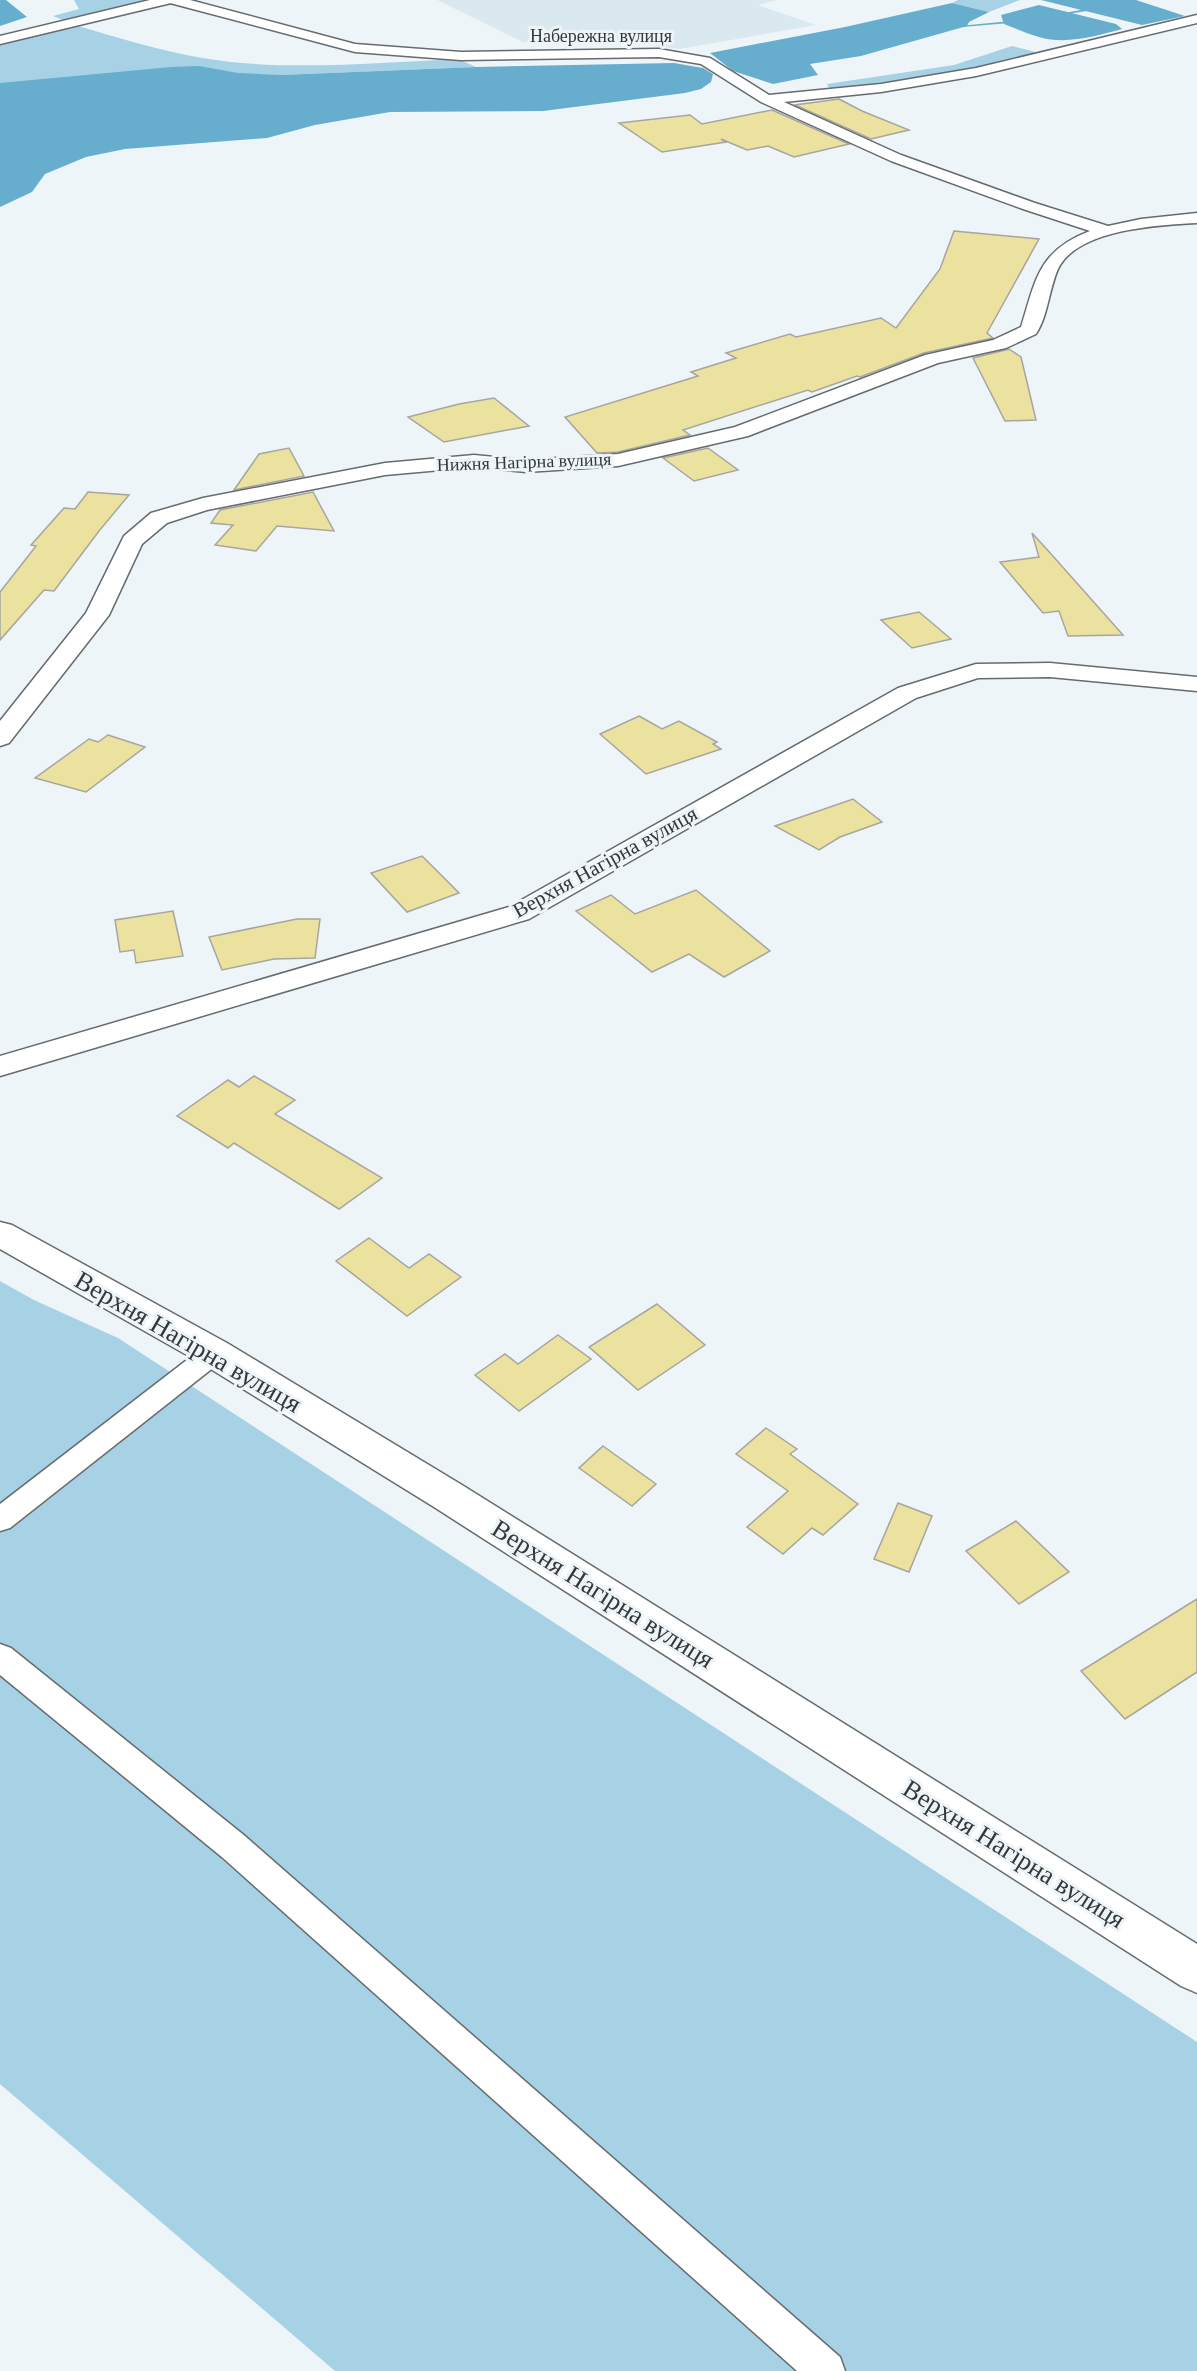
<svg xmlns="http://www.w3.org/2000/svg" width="1197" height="2371" font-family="'Times New Roman',serif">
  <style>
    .built { fill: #dae8ef }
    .green { fill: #a7d2e6 }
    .water { fill: #67aece }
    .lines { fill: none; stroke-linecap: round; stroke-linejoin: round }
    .stream { fill: #67aece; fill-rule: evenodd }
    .building { fill: #ebe2a0; stroke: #a6a59f; stroke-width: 1.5 }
    .service-casing { stroke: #656b6e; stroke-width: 3 }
    .minor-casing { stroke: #656b6e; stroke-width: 3 }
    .secondary-casing { stroke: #656b6e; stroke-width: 3 }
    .service { fill: #fff; fill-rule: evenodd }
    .minor { fill: #fff; fill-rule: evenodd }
    .secondary { fill: #fff; fill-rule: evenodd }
    .labels { text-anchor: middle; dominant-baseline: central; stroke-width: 6; stroke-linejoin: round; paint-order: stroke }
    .far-street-label { font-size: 18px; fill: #353839; stroke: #eef5f8 }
    .street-label { font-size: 21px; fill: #353839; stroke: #eef5f8 }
    .near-street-label { font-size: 26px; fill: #353839; stroke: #eef5f8 }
  </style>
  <rect width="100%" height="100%" fill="#eef5f8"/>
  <path class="built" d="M437 0H776L758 5 816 25 680 49 609 40 523 42Z"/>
  <g class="green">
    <path d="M74 0H166L72 24C128 41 183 58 242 63 314 69 387 62 458 59L476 67 281 75 228 74 0 90V40L70 23 53 16 79 9Z"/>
    <path d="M958 0H1020L989 12 952 3Z"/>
    <path d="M1012 46 1047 55 1005 65 832 94 827 84 954 65Z"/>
    <path d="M0 1281 34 1300 118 1338 1197 2042V2371H335L0 2084Z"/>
  </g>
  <g class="water">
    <path d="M0 0H6L27 17 0 26Z"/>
    <path d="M1041 0H1136L1185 16 1142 25Z"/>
    <path d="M952 3 989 12 969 22 967 26 861 56 810 64 818 75 773 84 733 71 710 53 845 27Z"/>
    <path d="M1039 5 1116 24 1122 29C1096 36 1066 45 1039 37 1027 34 1015 28 1004 24L1001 15Z"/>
    <path d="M674 63 703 68 713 74 711 82 701 89 685 93 543 111 390 112 315 125 267 138 125 149 86 157 45 174 32 192 0 207V83L171 67 199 66 238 73 281 75 476 67Z"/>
  </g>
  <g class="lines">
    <g class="stream">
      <path d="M1097 7 1099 9 1055 16 1053 15Z"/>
      <path d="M1020 20 1022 22 951 28 949 27Z"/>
    </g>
  </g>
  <g class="building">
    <path d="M839 99 862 111 909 130 871 139 795 105Z"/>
    <path d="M772 110 849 144 794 157 768 146 747 150 721 139 726 142 662 152 619 123 690 115 702 124Z"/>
    <path d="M954 231 1039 239 987 333 993 338 924 353 860 377 857 376 812 392 808 390 683 430 690 435 618 452 597 453 565 417 698 376 691 372 736 358 726 353 790 334 796 337 881 318 896 328 940 269Z"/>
    <path d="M1009 349 1021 357 1036 420 1005 421 973 358Z"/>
    <path d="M494 398 529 426 444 442 408 417 459 404Z"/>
    <path d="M289 448 304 476 234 490 259 454Z"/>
    <path d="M708 448 738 470 694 481 663 458Z"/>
    <path d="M88 492 129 495 99 531 54 591 44 590 0 640V592L36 546 31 545 64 508 75 509Z"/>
    <path d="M313 492 334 531 277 526 256 551 215 545 233 525 211 523 220 510Z"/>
    <path d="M1032 533 1052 555 1123 635 1068 636 1059 611 1043 613 1000 562 1039 557Z"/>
    <path d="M919 612 951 639 912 648 881 620Z"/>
    <path d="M639 716 662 729 679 721 717 742 713 744 721 749 646 774 600 734Z"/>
    <path d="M108 735 145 747 86 792 35 778 89 739 98 742Z"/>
    <path d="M853 799 882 822 840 837 819 850 775 826Z"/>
    <path d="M422 856 459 893 407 912 371 873Z"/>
    <path d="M696 890 770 951 724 977 689 954 652 972 576 911 611 895 635 914Z"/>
    <path d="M173 911 183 956 136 963 134 950 120 952 115 920Z"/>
    <path d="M297 919H320L315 958 274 959 222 970 209 937Z"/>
    <path d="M254 1076 295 1100 275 1114 382 1178 339 1209 234 1143 228 1148 177 1116 228 1080 239 1087Z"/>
    <path d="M369 1238 409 1268 429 1254 461 1277 407 1316 336 1261Z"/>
    <path d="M657 1304 705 1345 638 1390 589 1347Z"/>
    <path d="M558 1335 591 1359 519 1411 475 1375 505 1354 518 1364Z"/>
    <path d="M766 1428 797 1449 790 1454 858 1504 823 1535 812 1528 783 1554 747 1527 788 1491 736 1454Z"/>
    <path d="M603 1446 656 1484 632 1506 579 1468Z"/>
    <path d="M898 1503 932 1516 909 1572 874 1559Z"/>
    <path d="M1016 1521 1069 1572 1019 1604 966 1551Z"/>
    <path d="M1197 1599V1672L1125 1719 1081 1671Z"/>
  </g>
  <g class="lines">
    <defs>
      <g id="service">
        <path d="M214 1343 223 1346 227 1353 223 1360 10 1528 0 1531V1504L205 1346Z"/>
        <path d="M0 1644 11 1648 245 1836 840 2357 845 2371H797L223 1858 0 1675Z"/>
      </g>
      <g id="minor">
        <path d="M169 0H190L355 44 461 52 659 49 710 58 769 95 881 84 976 68 1197 15V23L976 76 881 92 784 102 901 155 1035 203 1108 226 1141 219 1197 213V223C1159 225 1077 229 1058 269 1049 289 1048 316 1036 334L1006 348 938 363 748 436 618 466 526 472 474 467 385 475 207 510 167 523 142 544 109 615 9 743 0 746V721L86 613 124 536 151 513 203 498 385 463 474 455 526 460 618 454 735 427 925 355 993 340 1021 327C1036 279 1038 251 1090 231L1023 209 891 161 761 102 701 64 659 57 461 60 355 52 170 3Z"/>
        <path d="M1050 663 1197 677V691L1050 677 978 678 916 698 529 919 0 1076V1056L509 907 898 688 976 664Z"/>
      </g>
      <g id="secondary">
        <path d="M150 0H172L171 3 0 44V36Z"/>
        <path d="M0 1222 12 1225 227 1343 462 1485 1197 1944V1993L1181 1986 434 1507 201 1363 0 1249Z"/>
      </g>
    </defs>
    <use href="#service" class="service-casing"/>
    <use href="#minor" class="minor-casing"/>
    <use href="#secondary" class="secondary-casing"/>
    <use href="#service" class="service"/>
    <use href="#minor" class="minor"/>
    <use href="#secondary" class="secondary"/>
  </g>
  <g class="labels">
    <g class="far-street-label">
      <text x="601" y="36">Набережна вулиця</text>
      <text transform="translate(524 462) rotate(-2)">Нижня Нагірна вулиця</text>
    </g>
    <g class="street-label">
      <text transform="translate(605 862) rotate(-29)">Верхня Нагірна вулиця</text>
    </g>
    <g class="near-street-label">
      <text transform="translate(188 1342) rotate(30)">Верхня Нагірна вулиця</text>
      <text transform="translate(603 1594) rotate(32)">Верхня Нагірна вулиця</text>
      <text transform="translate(1014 1854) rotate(32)">Верхня Нагірна вулиця</text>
    </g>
  </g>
</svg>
